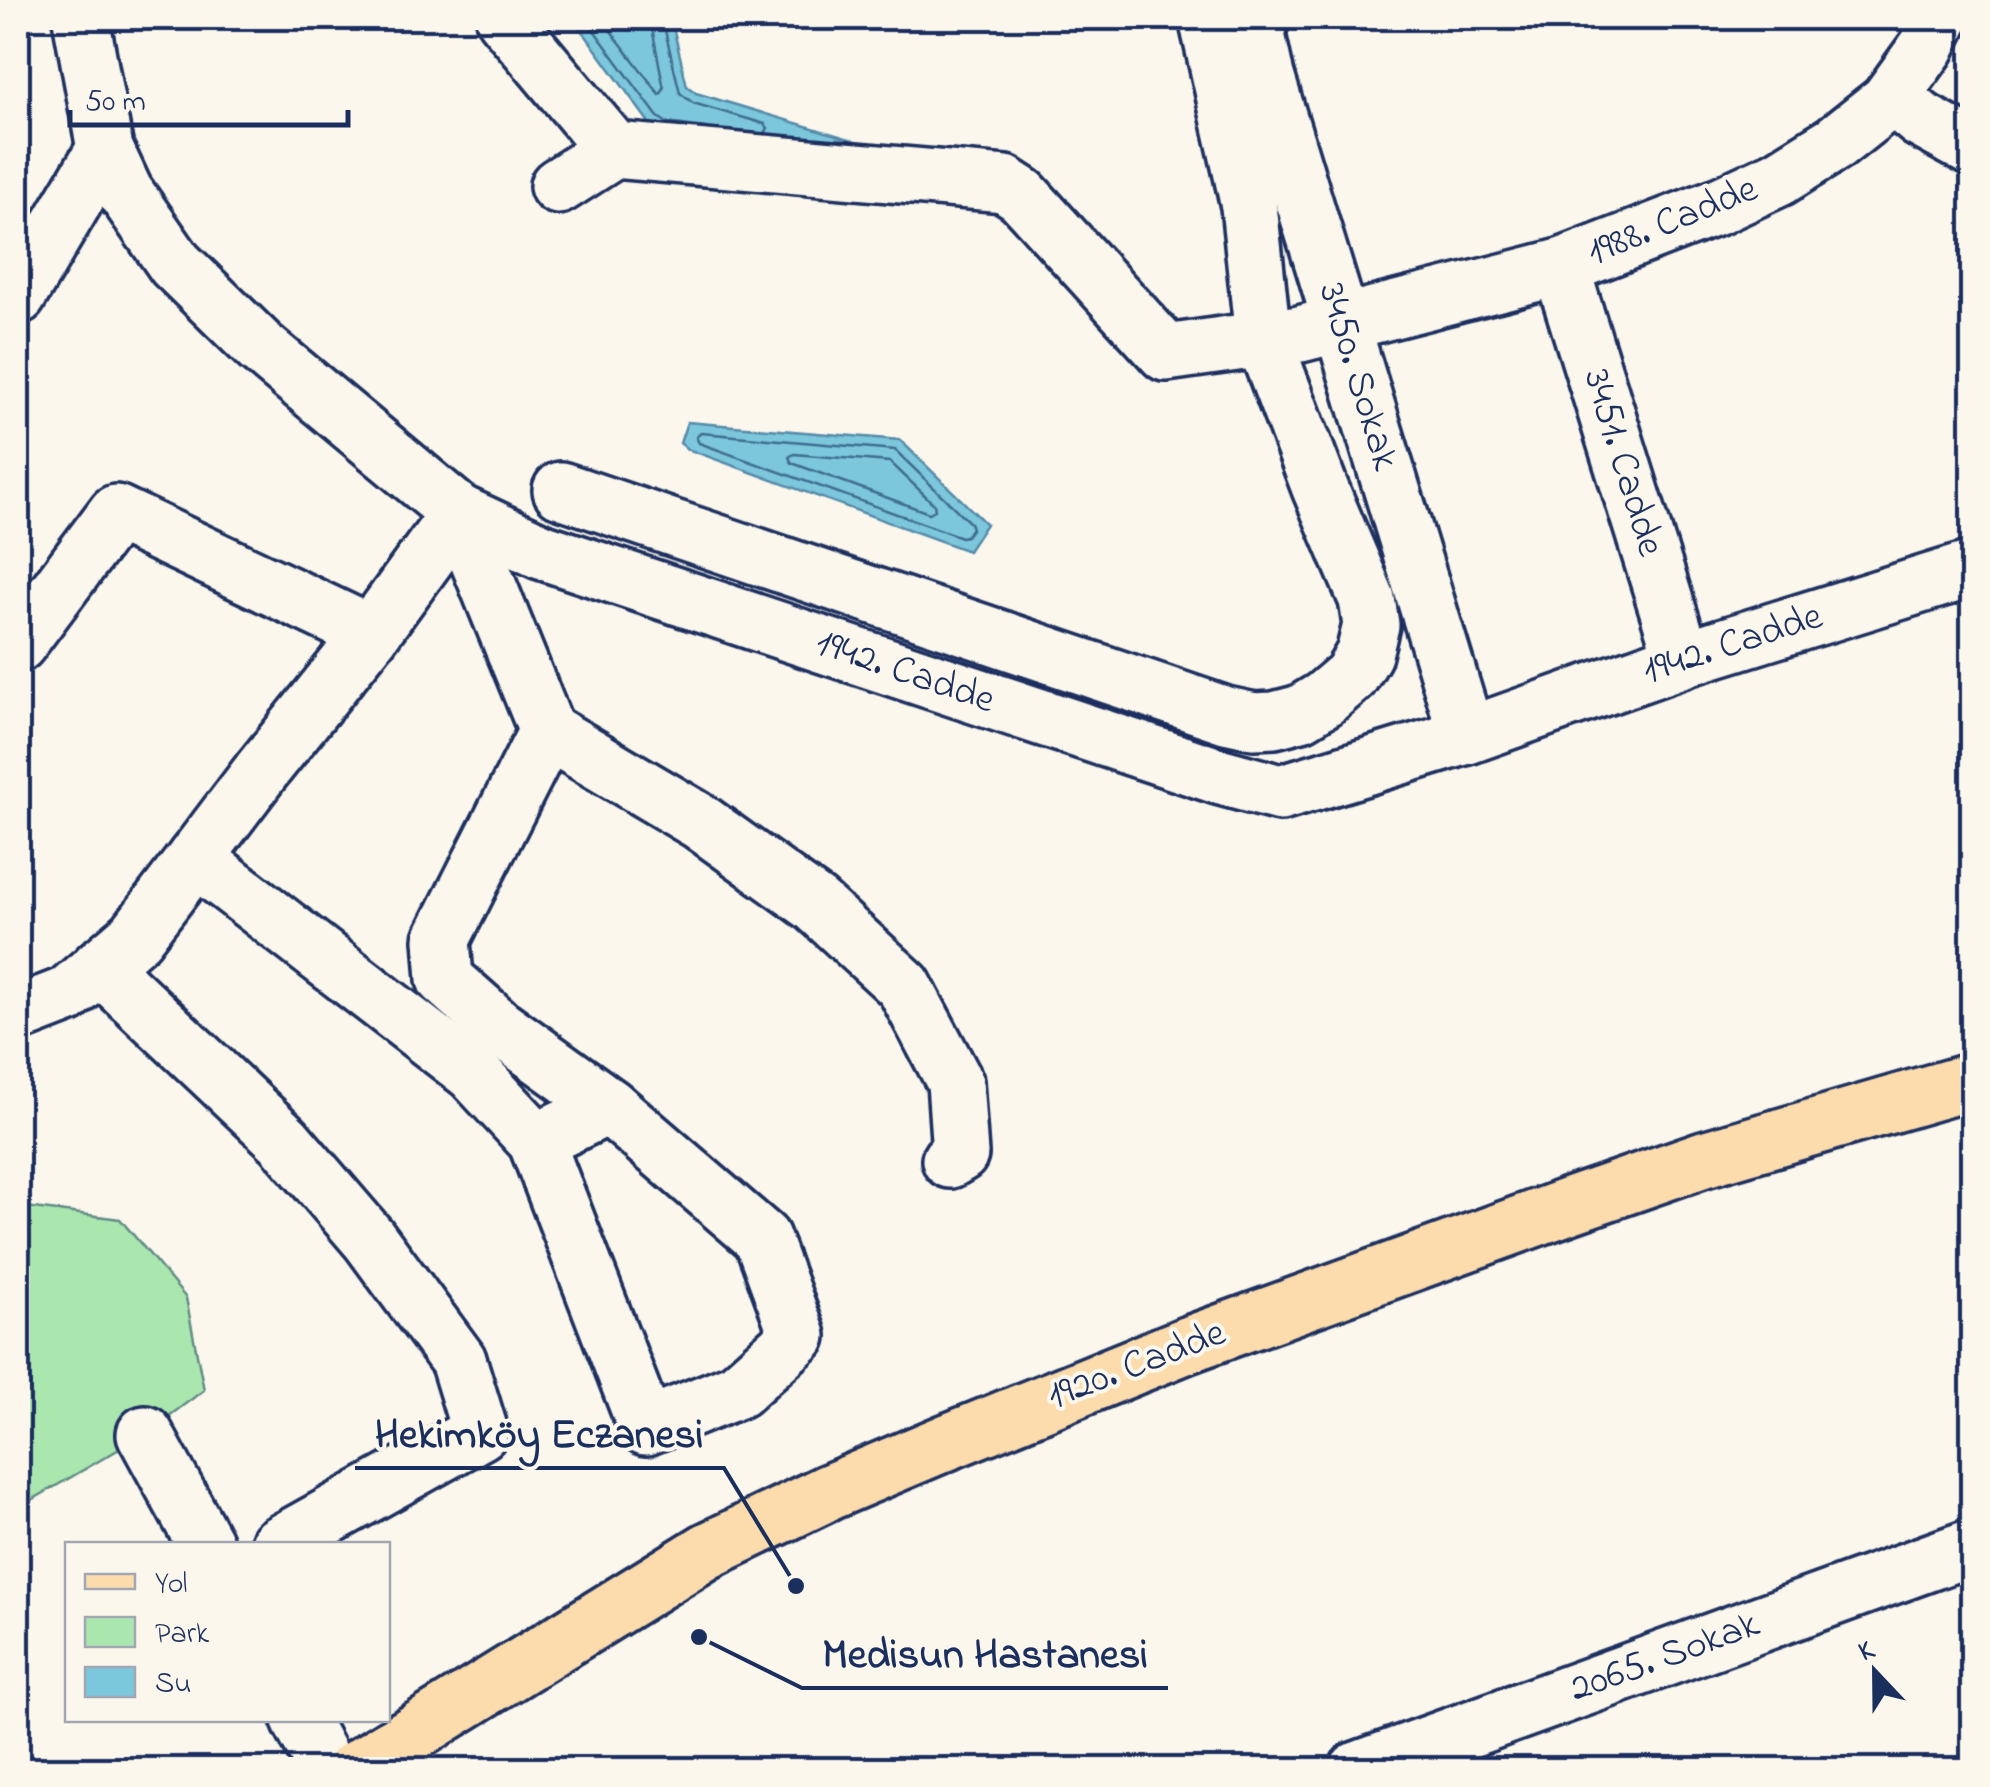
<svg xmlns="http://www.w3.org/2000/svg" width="1990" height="1787" font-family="'Indie Flower',sans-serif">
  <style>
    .green { fill: #aae7ae; stroke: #628b86; stroke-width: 2.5 }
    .water { fill: #7bc7db; stroke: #558aa9; stroke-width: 2.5 }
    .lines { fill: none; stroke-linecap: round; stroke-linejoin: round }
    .shore { stroke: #416c90; stroke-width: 2.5 }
    .minor-casing { stroke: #1b2f5e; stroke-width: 62 }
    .major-casing { stroke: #1b2f5e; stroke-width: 62 }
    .minor { stroke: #fbf7ec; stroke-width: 55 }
    .major { stroke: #fcdcac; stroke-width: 55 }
    .labels { text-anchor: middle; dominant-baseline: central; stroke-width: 8; stroke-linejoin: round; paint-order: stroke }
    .street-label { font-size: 40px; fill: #1b2f5e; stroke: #fbf7ec }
    .leader { fill: none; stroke: #1b2f5e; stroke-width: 4 }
    .callout-dot { fill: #1b2f5e; stroke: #fbf7ec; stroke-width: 4 }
    .callout-label { font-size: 42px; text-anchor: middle; font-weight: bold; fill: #1b2f5e; stroke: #fbf7ec; stroke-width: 8; stroke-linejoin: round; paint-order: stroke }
  </style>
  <rect width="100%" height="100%" fill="#fbf7ec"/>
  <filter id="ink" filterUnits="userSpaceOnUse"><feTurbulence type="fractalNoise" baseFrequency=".01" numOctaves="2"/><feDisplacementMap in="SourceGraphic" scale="20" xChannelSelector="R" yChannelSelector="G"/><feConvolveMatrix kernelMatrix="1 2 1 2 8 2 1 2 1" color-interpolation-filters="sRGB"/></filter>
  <g filter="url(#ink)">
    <path class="green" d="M18 1206 120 1219 186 1298 204 1390 145 1434 18 1508Z"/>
    <g class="water">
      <path d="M573 18H671L687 86 696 93 853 140 855 146 663 133 650 124Z"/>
      <path d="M687 422 900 440 986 524 968 551 687 449 680 443Z"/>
    </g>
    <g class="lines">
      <g class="shore">
        <path d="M585 18 658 117 667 123 705 128"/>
        <path d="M601 18 660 95 664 89 650 18"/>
        <path d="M662 18 680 93 693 103 765 124 768 128 765 133"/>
        <path d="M701 433 895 450 970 523 972 528 966 536 961 537 699 443 696 437Z"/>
        <path d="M794 454 890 462 934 504 935 510 929 513 792 463 789 457Z"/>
      </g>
      <defs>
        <g id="minor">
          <path d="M81 18 105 149 125 192 175 264 260 347 459 513 541 551 1218 776 1280 793 1467 736 1683 659 1972 569"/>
          <path d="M504 18 614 150 1005 184 1022 195 1166 353 1300 334 1561 267 1719 206 1779 178 1835 143 1888 101 1927 47 1941 18"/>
          <path d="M1261 18 1257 35 1266 76 1467 736"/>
          <path d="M1892 96 1921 120 1972 148"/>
          <path d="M558 186 614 150"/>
          <path d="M1561 267 1683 659"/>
          <path d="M18 296 105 149"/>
          <path d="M561 490 1226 715 1254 721 1274 720 1301 713 1324 699 1351 676 1364 654 1371 625 1367 599 1320 488 1263 338 1249 206 1207 18"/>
          <path d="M459 513 547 731 442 939 445 979 498 1026 609 1106 536 1141"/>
          <path d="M18 644 116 513 371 634"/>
          <path d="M547 731 699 821 816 905 904 986 955 1082 960 1154 950 1160"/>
          <path d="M195 858 473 1073 536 1141 646 1427 738 1390 798 1336 762 1238 609 1106"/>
          <path d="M100 966 284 1140 369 1239 458 1360 480 1432 279 1544"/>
          <path d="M18 1014 67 995 136 936 262 770 371 634 459 513"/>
          <path d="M145 1434 205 1544"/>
          <path d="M300 1720 327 1770"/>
          <path d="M1357 1770 1972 1547"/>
        </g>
        <path id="major" d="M354 1770 707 1551 829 1492 945 1443 1187 1345 1569 1206 1704 1159 1972 1081"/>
      </defs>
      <use href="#minor" class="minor-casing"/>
      <use href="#major" class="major-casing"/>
      <use href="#minor" class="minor"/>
      <use href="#major" class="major"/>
    </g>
  </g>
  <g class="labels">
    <g class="street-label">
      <text transform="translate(1673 222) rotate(-22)">1988. Cadde</text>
      <text transform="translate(1357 377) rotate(73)">3450. Sokak</text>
      <text transform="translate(1622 463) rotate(73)">3451. Cadde</text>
      <text transform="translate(1733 645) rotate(-18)">1942. Cadde</text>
      <text transform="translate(905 673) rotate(19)">1942. Cadde</text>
      <text transform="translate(1137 1366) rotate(-21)">1920. Cadde</text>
      <text transform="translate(1665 1658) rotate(-20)">2065. Sokak</text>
    </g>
  </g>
  <path class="leader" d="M796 1586L724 1468H355M699 1637L802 1688H1168"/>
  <g class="callout-dot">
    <circle cx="796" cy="1586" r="10"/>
    <circle cx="699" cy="1637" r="10"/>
  </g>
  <g class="callout-label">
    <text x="539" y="1447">Hekimköy Eczanesi</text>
    <text x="985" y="1667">Medisun Hastanesi</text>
  </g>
  <rect width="1990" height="1787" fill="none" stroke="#fbf7ec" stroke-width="60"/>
  <rect x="30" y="30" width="1930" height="1727" fill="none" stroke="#1b2f5e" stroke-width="4" filter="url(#ink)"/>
  <rect x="65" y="1542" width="325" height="180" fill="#fbf7ec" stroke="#a1a7b3" stroke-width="2.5"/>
  <rect x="85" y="1574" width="50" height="15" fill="#fcdcac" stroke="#a1a7b3" stroke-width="2.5"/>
  <text x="155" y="1592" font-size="30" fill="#1b2f5e">Yol</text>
  <rect x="85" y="1617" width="50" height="30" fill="#aae7ae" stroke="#a1a7b3" stroke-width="2.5"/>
  <text x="155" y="1642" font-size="30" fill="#1b2f5e">Park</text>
  <rect x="85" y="1667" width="50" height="30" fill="#7bc7db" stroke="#a1a7b3" stroke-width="2.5"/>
  <text x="155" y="1692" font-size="30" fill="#1b2f5e">Su</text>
  <g transform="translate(1875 1672) rotate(338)" stroke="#fbf7ec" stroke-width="8" paint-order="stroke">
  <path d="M0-8L18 38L0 25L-18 38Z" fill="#1b2f5e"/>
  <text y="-15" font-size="28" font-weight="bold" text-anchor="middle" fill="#1b2f5e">K</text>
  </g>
  <path d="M70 110v15h278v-15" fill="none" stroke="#1b2f5e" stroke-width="5"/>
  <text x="85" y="110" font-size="30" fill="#1b2f5e" stroke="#fbf7ec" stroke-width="8" paint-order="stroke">50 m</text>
</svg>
